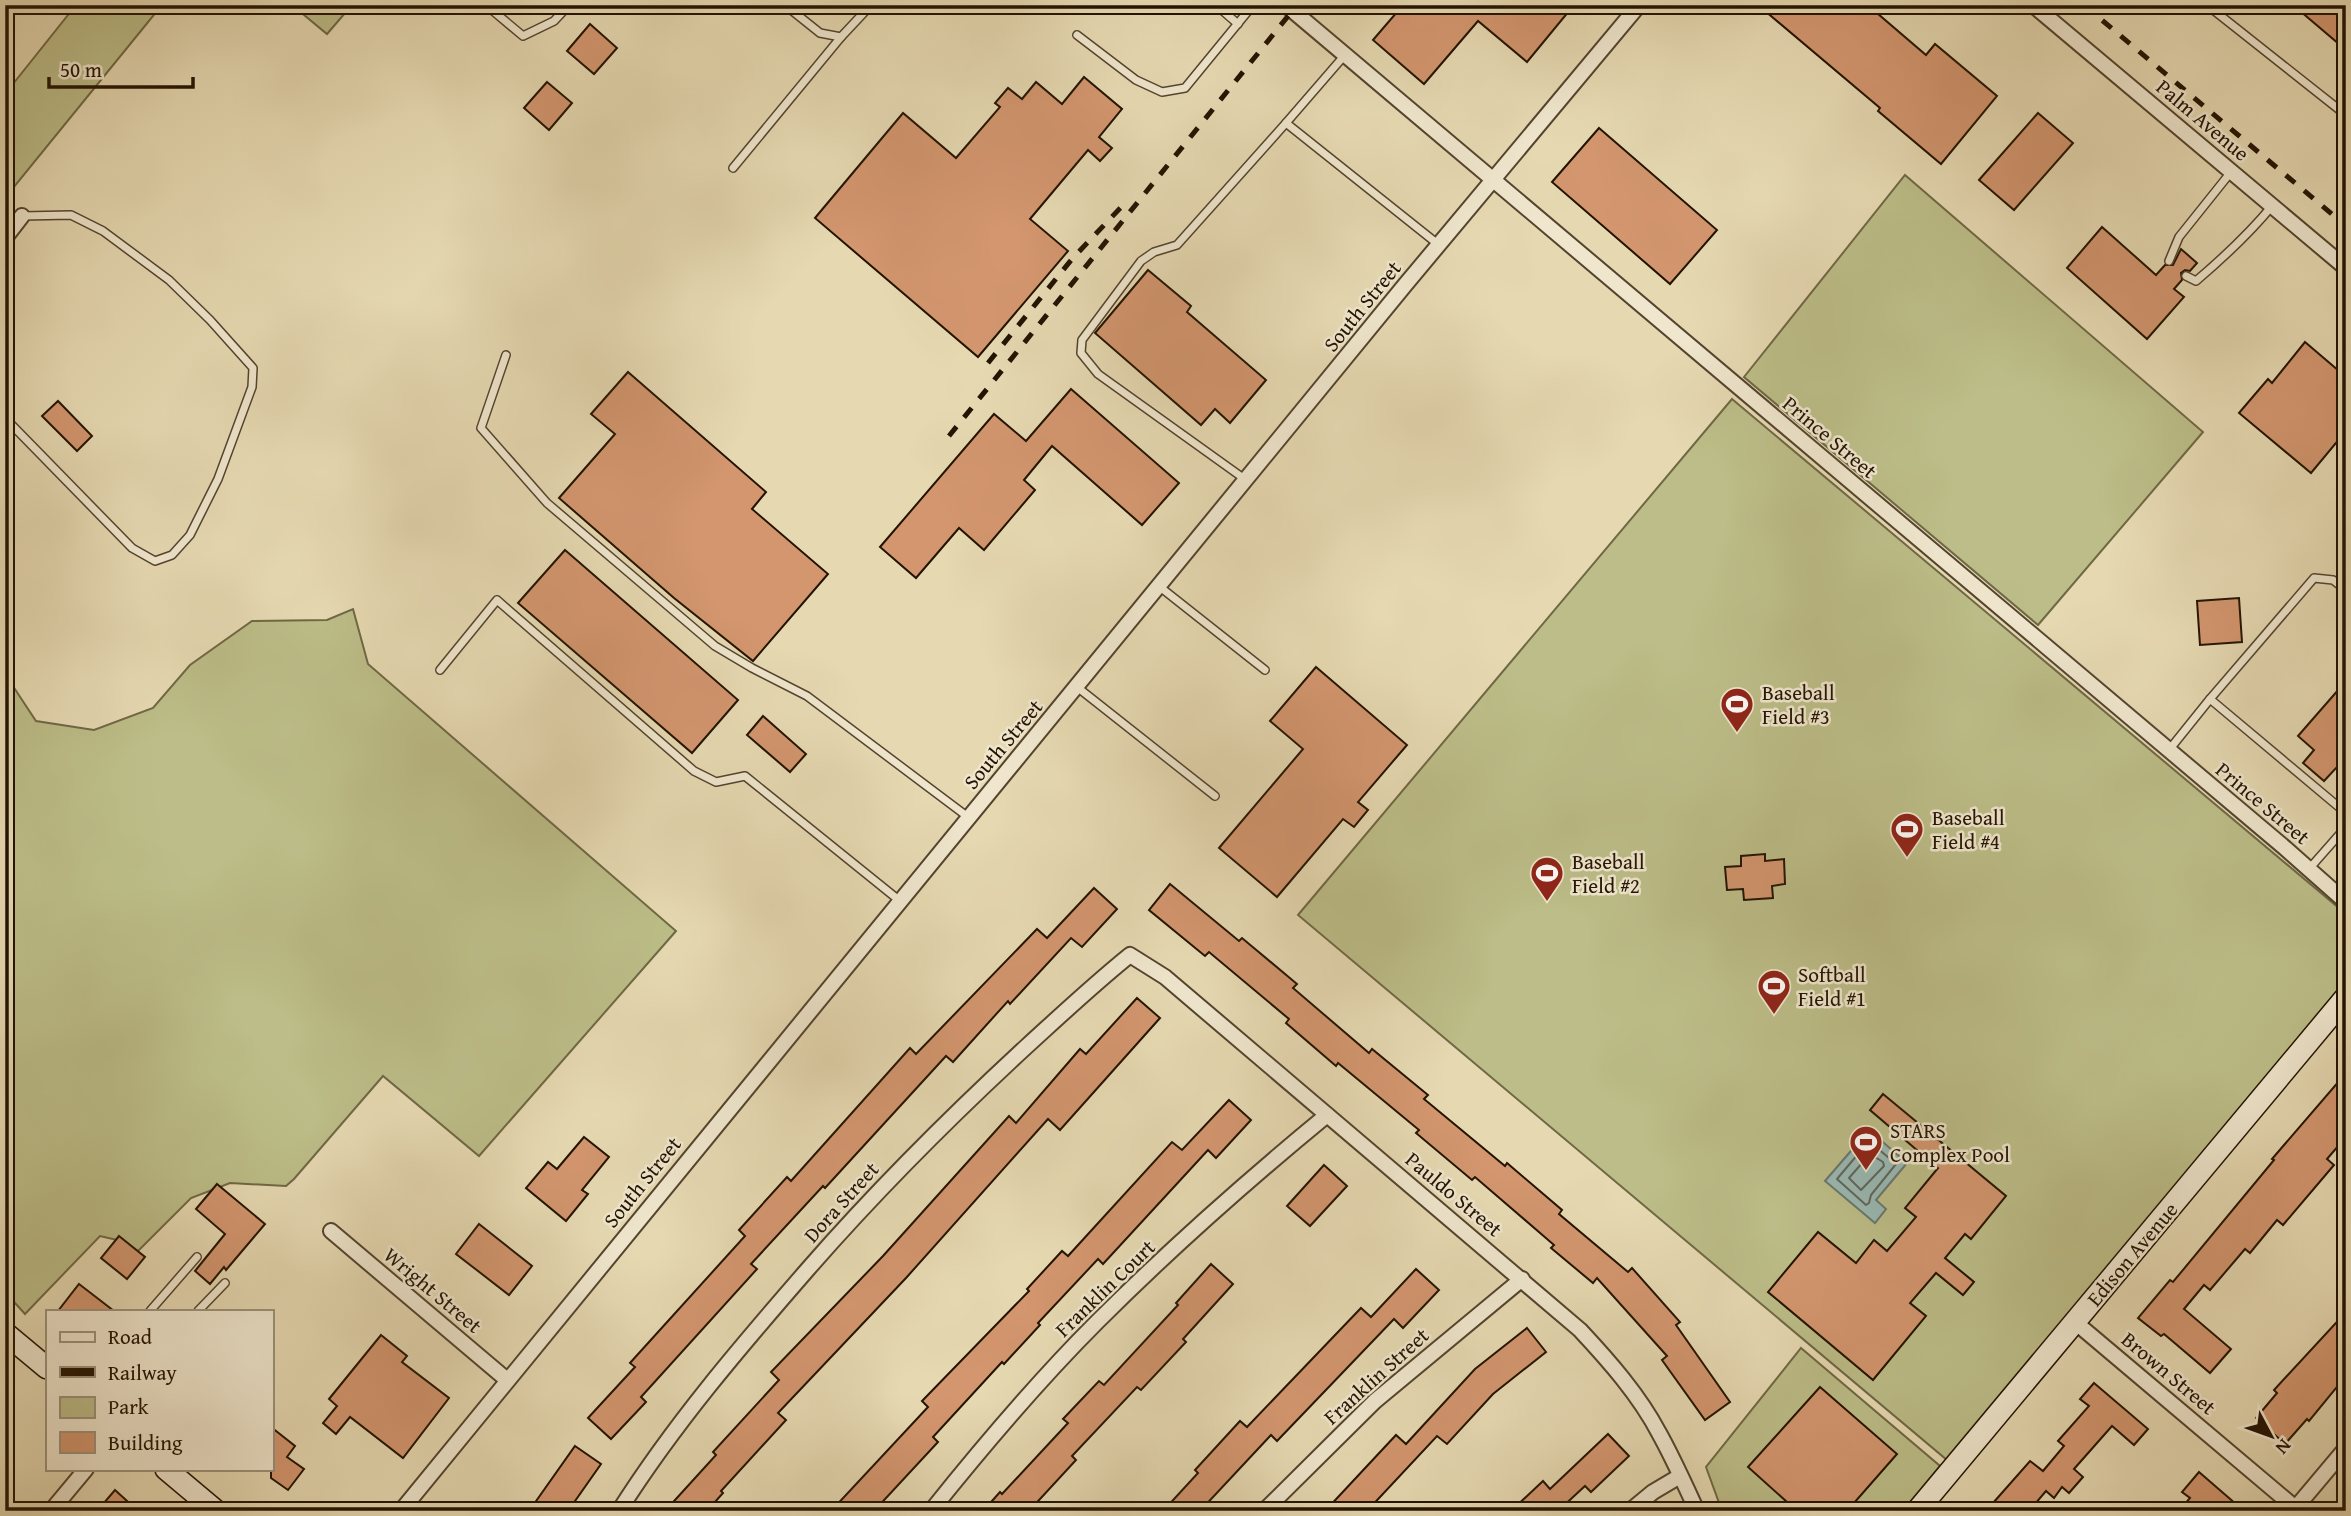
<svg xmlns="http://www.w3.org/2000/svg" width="2351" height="1516" font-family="'Gentium Book Plus',serif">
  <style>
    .green { fill: #bcbd88; stroke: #6f6845; stroke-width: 2 }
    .water { fill: #99b9b4; stroke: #69776d; stroke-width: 2 }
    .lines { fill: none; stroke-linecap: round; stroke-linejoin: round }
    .shore { stroke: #5e665b; stroke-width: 2 }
    .building { fill: #d3966f; stroke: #221302; stroke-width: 2 }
    .lane-casing { stroke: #53442e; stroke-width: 10 }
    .street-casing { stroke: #53442e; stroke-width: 18 }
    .secondary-casing { stroke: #221302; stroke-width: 24 }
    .lane { stroke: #efe6cd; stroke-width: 7 }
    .street { stroke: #efe6cd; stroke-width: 14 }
    .secondary { stroke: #efe6cd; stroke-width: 21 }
    .rail { stroke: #221302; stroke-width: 5; stroke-dasharray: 12 12; stroke-linecap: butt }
    .labels { text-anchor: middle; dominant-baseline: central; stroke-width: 5; stroke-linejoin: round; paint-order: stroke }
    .street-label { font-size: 21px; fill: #221302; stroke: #efe6cd }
    .poi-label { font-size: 21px; fill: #221302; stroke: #efe6cd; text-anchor: start }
  </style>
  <rect width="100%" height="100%" fill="#e6d9b2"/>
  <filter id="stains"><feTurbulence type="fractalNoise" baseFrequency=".00286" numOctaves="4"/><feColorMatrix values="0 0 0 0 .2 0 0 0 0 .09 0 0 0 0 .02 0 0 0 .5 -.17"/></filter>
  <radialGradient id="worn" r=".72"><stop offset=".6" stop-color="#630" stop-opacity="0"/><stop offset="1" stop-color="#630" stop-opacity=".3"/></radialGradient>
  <g class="green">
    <path d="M76 5H162L5 198V94Z"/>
    <path d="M292 5H352L327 34Z"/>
    <path d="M1905 175 2203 432 2038 625 1744 377Z"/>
    <path d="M1732 399 2346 914V985L1947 1460 1298 915Z"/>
    <path d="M353 609 368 664 676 931 479 1156 383 1076 294 1179 286 1186 230 1183 191 1198 138 1251 117 1240 100 1236 25 1314 5 1292V674L36 721 94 730 153 708 190 665 252 621 327 620Z"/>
    <path d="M1801 1348 1940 1466 1903 1511H1722L1706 1467Z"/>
  </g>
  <path class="water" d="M1869 1130 1907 1163 1876 1200 1886 1209 1875 1223 1825 1181Z"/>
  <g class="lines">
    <g class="shore">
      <path d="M1869 1141 1896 1164 1871 1195 1869 1203 1866 1205 1837 1179Z"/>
      <path d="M1870 1154 1883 1162 1884 1166 1861 1190 1849 1178Z"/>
    </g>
  </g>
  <g class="building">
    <path d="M1403 5H1574L1527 62 1478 21 1424 84 1373 40Z"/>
    <path d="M1758 5H1883L1877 13 1926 55 1935 44 1997 96 1941 164 1878 111 1880 108Z"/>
    <path d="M2293 5H2346V50Z"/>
    <path d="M590 24 617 48 594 74 567 51Z"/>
    <path d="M1084 77 1122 109 1099 137 1112 148 1100 161 1088 150 1030 219 1068 251 978 357 815 218 903 113 956 158 1000 107 995 103 1008 88 1022 99 1036 82 1062 104Z"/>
    <path d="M547 82 572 103 549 130 524 108Z"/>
    <path d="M2038 113 2073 143 2014 210 1979 180Z"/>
    <path d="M1599 128 1717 230 1670 284 1552 182Z"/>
    <path d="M2102 227 2156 275 2165 265H2173L2181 249 2197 263 2190 271 2185 270 2181 273 2182 280 2174 289 2184 297 2147 339 2067 268Z"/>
    <path d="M1148 270 1191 306 1187 312 1266 380 1230 423 1215 409 1201 425 1095 333Z"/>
    <path d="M2305 342 2346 377V431L2311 473 2239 413 2268 379 2272 383Z"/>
    <path d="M628 372 766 492 752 509 828 574 753 661 674 598 559 498 615 434 591 414Z"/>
    <path d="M1071 389 1179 483 1142 525 1052 446 1024 480 1035 490 984 550 959 528 916 578 880 547 994 414 1026 441Z"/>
    <path d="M58 401 92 436 77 451 42 416Z"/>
    <path d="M565 550 738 700 692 753 518 603Z"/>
    <path d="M2239 598 2242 642 2200 645 2197 601Z"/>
    <path d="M1316 667 1407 745 1358 802 1368 810 1354 827 1343 819 1277 897 1219 848 1303 749 1270 721Z"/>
    <path d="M2346 681V776L2336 768 2324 781 2303 763 2314 750 2298 736Z"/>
    <path d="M763 716 806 754 790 772 747 735Z"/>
    <path d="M1765 854V861L1784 859 1785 884 1772 886 1773 898 1744 900 1743 889 1727 890 1725 867 1741 866V856Z"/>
    <path d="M1170 884 1239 941 1242 938 1297 984 1293 988 1369 1053 1372 1049 1428 1095 1424 1099 1505 1166 1507 1163 1562 1210 1559 1214 1628 1272 1632 1268 1680 1322 1676 1325 1730 1402 1705 1420 1662 1360 1667 1356 1597 1278 1593 1283 1551 1248 1554 1245 1475 1177 1472 1180 1416 1133 1419 1130 1338 1063 1336 1066 1286 1023 1289 1019 1209 952 1205 956 1149 910Z"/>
    <path d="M1094 888 1117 909 1082 947 1071 938 1010 1004 1008 1001 953 1062 946 1056 825 1188 823 1186 751 1264 757 1269 641 1397 646 1402 611 1439 588 1418 635 1367 630 1363 745 1236 739 1230 787 1177 791 1181 910 1048 916 1054 1037 929 1047 938Z"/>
    <path d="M1137 998 1160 1018 1060 1130 1048 1119 906 1278 778 1413 786 1420 721 1491 723 1493 707 1511H665L716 1455 713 1452 779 1380 771 1372 883 1256 1009 1116 1016 1123 1080 1049 1086 1054Z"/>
    <path d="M2346 1073V1137L2327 1159 2334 1165 2283 1225 2277 1220 2250 1253 2245 1249 2210 1290 2204 1285 2184 1309 2231 1349 2210 1373 2164 1334 2161 1336 2138 1318 2170 1280 2173 1282 2274 1160 2272 1159Z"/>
    <path d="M1883 1094 2006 1196 1971 1239 1965 1234 1945 1258 1974 1282 1963 1295 1936 1273 1910 1303 1926 1316 1873 1380 1768 1292 1818 1232 1856 1263 1874 1240 1887 1251 1916 1217 1905 1208 1938 1168 1870 1110Z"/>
    <path d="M1229 1100 1251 1120 1216 1158 1208 1150 1103 1264 1098 1259 1038 1323 1040 1325 1004 1364 1002 1362 933 1437 938 1442 874 1511H831L928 1407 922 1401 1029 1291 1027 1289 1062 1251 1068 1256 1172 1142 1182 1150Z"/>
    <path d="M584 1137 609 1157 582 1190 588 1194 566 1221 526 1188 548 1162 557 1169Z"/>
    <path d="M1324 1165 1347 1186 1310 1226 1287 1206Z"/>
    <path d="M217 1184 265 1224 226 1270 224 1267 210 1284 195 1271 225 1234 196 1209Z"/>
    <path d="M479 1224 532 1266 509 1295 456 1254Z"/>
    <path d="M119 1236 145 1257 127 1279 101 1258Z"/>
    <path d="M1211 1264 1233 1284 1183 1339 1186 1342 1141 1390 1137 1387 1072 1456 1076 1460 1029 1511H983L1000 1492 1002 1494 1068 1423 1063 1419 1099 1381 1104 1385 1178 1305 1176 1303Z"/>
    <path d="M1416 1269 1439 1290 1403 1328 1394 1319 1277 1441 1271 1435 1200 1511H1163L1198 1473 1195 1470 1240 1421 1247 1427 1361 1308 1371 1317Z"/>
    <path d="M79 1284 114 1311H58Z"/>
    <path d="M2346 1312V1376L2309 1421 2307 1419 2285 1444 2256 1418 2277 1393 2274 1390Z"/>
    <path d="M1527 1328 1546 1352 1493 1394 1447 1444 1437 1436 1367 1511H1325L1396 1435 1406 1444 1475 1369Z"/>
    <path d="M381 1335 407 1356 402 1362 449 1398 403 1458 350 1417 336 1434 323 1423 337 1406 329 1399Z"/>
    <path d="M2094 1383 2148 1429 2134 1445 2112 1426 2074 1469 2083 1477 2069 1493 2062 1487 2054 1498 2046 1491 2029 1511H2002L1993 1503 2030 1461 2043 1471 2064 1446 2058 1441 2089 1406 2080 1399Z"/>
    <path d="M1820 1387 1897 1454 1847 1511H1797L1748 1467Z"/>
    <path d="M271 1427 295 1446 287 1457 304 1469 288 1490 271 1478Z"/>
    <path d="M1608 1434 1629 1456 1591 1492 1585 1486 1558 1511H1511L1543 1481 1550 1489Z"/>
    <path d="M575 1446 601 1464 568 1511H543L534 1504Z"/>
    <path d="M2199 1472 2244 1511H2179L2190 1498 2182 1492Z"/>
    <path d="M115 1490 138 1511H97Z"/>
  </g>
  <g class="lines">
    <defs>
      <g id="lane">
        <path d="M486 5 523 36 554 21 569 5"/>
        <path d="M785 5 820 33 841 37 871 5"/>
        <path d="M1216 5 1238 24"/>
        <path d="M2207 5 2346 115"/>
        <path d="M1077 35 1136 80 1162 92 1185 88 1253 5"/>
        <path d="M1344 56 1286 123 1439 245"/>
        <path d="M733 168 841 37"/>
        <path d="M2169 261 2179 237 2231 172"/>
        <path d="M2186 276 2196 281C2223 258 2249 234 2272 206"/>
        <path d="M506 355 481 428 547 503 715 646 752 668 807 696 968 817"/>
        <path d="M5 418 132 548 155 561 172 555 190 535 218 479 252 387 253 368 210 320 169 280 103 231 71 215 22 216"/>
        <path d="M1246 480 1098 374 1081 353 1082 340 1141 261 1154 252 1177 245 1286 123"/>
        <path d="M1160 587 1265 670"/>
        <path d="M440 670 497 600 694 771 716 782 745 776 900 901"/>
        <path d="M1077 687 1215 796"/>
        <path d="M2210 699 2314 578 2333 580 2346 590"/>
        <path d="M2169 750 2210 699 2346 813"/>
        <path d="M2309 869 2346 827"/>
        <path d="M150 1311 197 1257"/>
        <path d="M198 1311 225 1283"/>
      </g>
      <g id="street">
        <path d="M1286 5 2285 848 2346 902"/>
        <path d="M2033 5 2346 268"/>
        <path d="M5 238 22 216"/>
        <path d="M331 1231 507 1380"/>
        <path d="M2075 1322 2299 1511"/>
        <path d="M51 1511 86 1469"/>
        <path d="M401 1511 1405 285 1639 5"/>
        <path d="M619 1511C674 1424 741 1346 808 1269 877 1190 950 1117 1027 1046 1061 1015 1094 984 1130 955L1165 977 1580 1330C1609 1361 1639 1395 1659 1433 1673 1458 1685 1485 1697 1511"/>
        <path d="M931 1511C983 1446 1038 1381 1097 1322 1170 1249 1248 1180 1327 1115"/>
        <path d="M1264 1511 1375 1401 1522 1279"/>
        <path d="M1630 1511 1653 1492 1680 1476"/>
        <path d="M2293 1511 2346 1448"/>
      </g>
      <g id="secondary">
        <path d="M5 1333 47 1368"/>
        <path d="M166 1469 216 1511"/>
        <path d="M1917 1511 2346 997"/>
      </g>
    </defs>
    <use href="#lane" class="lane-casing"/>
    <use href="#street" class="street-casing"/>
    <use href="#secondary" class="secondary-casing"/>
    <use href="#lane" class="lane"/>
    <use href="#street" class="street"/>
    <use href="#secondary" class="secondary"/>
    <g class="rail">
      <path d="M2084 5 2346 226"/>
      <path d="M988 363 1072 259 1125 203"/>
      <path d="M949 436 1297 5"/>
    </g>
  </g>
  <defs>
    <symbol id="stadium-pin" viewBox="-11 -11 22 30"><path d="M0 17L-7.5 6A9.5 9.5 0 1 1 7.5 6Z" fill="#8f2418" stroke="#efe6cd"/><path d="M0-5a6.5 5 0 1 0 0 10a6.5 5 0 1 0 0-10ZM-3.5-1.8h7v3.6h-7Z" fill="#fff"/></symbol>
  </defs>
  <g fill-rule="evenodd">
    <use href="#stadium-pin" x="1718" y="685" width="38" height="52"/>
    <use href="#stadium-pin" x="1888" y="810" width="38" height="52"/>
    <use href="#stadium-pin" x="1528" y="854" width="38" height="52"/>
    <use href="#stadium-pin" x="1755" y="967" width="38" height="52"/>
    <use href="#stadium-pin" x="1847" y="1123" width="38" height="52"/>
  </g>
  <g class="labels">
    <g class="street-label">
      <text transform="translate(2203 120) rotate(40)">Palm Avenue</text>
      <text transform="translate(1362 306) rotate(-51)">South Street</text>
      <text transform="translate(1830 437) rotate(40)">Prince Street</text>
      <text transform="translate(1003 744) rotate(-50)">South Street</text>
      <text transform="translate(2263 803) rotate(40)">Prince Street</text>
      <text transform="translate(642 1182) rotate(-51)">South Street</text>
      <text transform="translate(1454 1194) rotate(40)">Pauldo Street</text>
      <text transform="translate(841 1202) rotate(-48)">Dora Street</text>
      <text transform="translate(2132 1254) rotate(-50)">Edison Avenue</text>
      <text transform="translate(1105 1288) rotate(-44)">Franklin Court</text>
      <text transform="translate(433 1290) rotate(40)">Wright Street</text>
      <text transform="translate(2169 1373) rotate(40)">Brown Street</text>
      <text transform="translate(1376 1376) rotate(-42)">Franklin Street</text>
    </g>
    <g class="poi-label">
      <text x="1762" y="692">Baseball<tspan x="1762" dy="24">Field #3</tspan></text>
      <text x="1932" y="817">Baseball<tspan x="1932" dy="24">Field #4</tspan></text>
      <text x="1572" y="861">Baseball<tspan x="1572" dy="24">Field #2</tspan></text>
      <text x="1798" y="974">Softball<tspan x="1798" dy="24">Field #1</tspan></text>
      <text x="1890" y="1130">STARS<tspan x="1890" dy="24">Complex Pool</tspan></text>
    </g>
  </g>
  <rect width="2351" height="1516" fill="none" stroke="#e6d9b2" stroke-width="28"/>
  <rect x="7" y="7" width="2337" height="1502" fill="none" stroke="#221302" stroke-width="3.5"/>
  <rect x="14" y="14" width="2323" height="1488" fill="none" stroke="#221302" stroke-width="2"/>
  <rect x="46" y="1310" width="228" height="161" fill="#efe6cd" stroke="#9d927c" stroke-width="2"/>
  <rect x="60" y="1332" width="35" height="10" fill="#efe6cd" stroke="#9d927c" stroke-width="2"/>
  <text x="108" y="1344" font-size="21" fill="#221302">Road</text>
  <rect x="60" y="1367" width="35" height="10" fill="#221302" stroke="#9d927c" stroke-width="2"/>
  <text x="108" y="1380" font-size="21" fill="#221302">Railway</text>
  <rect x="60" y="1397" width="35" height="21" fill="#bcbd88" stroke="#9d927c" stroke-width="2"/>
  <text x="108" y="1414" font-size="21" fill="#221302">Park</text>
  <rect x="60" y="1432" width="35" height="21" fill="#d3966f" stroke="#9d927c" stroke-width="2"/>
  <text x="108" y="1450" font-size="21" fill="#221302">Building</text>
  <g transform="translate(2271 1436) rotate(131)" stroke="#efe6cd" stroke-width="5" paint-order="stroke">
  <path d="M0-5L12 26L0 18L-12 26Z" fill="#221302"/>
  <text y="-10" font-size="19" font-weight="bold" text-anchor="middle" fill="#221302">N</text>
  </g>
  <path d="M49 77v10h144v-10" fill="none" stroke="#221302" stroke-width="3.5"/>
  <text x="60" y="77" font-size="21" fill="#221302" stroke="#efe6cd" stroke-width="5" paint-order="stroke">50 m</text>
  <rect width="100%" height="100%" filter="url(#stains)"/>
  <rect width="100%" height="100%" fill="url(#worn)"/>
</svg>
